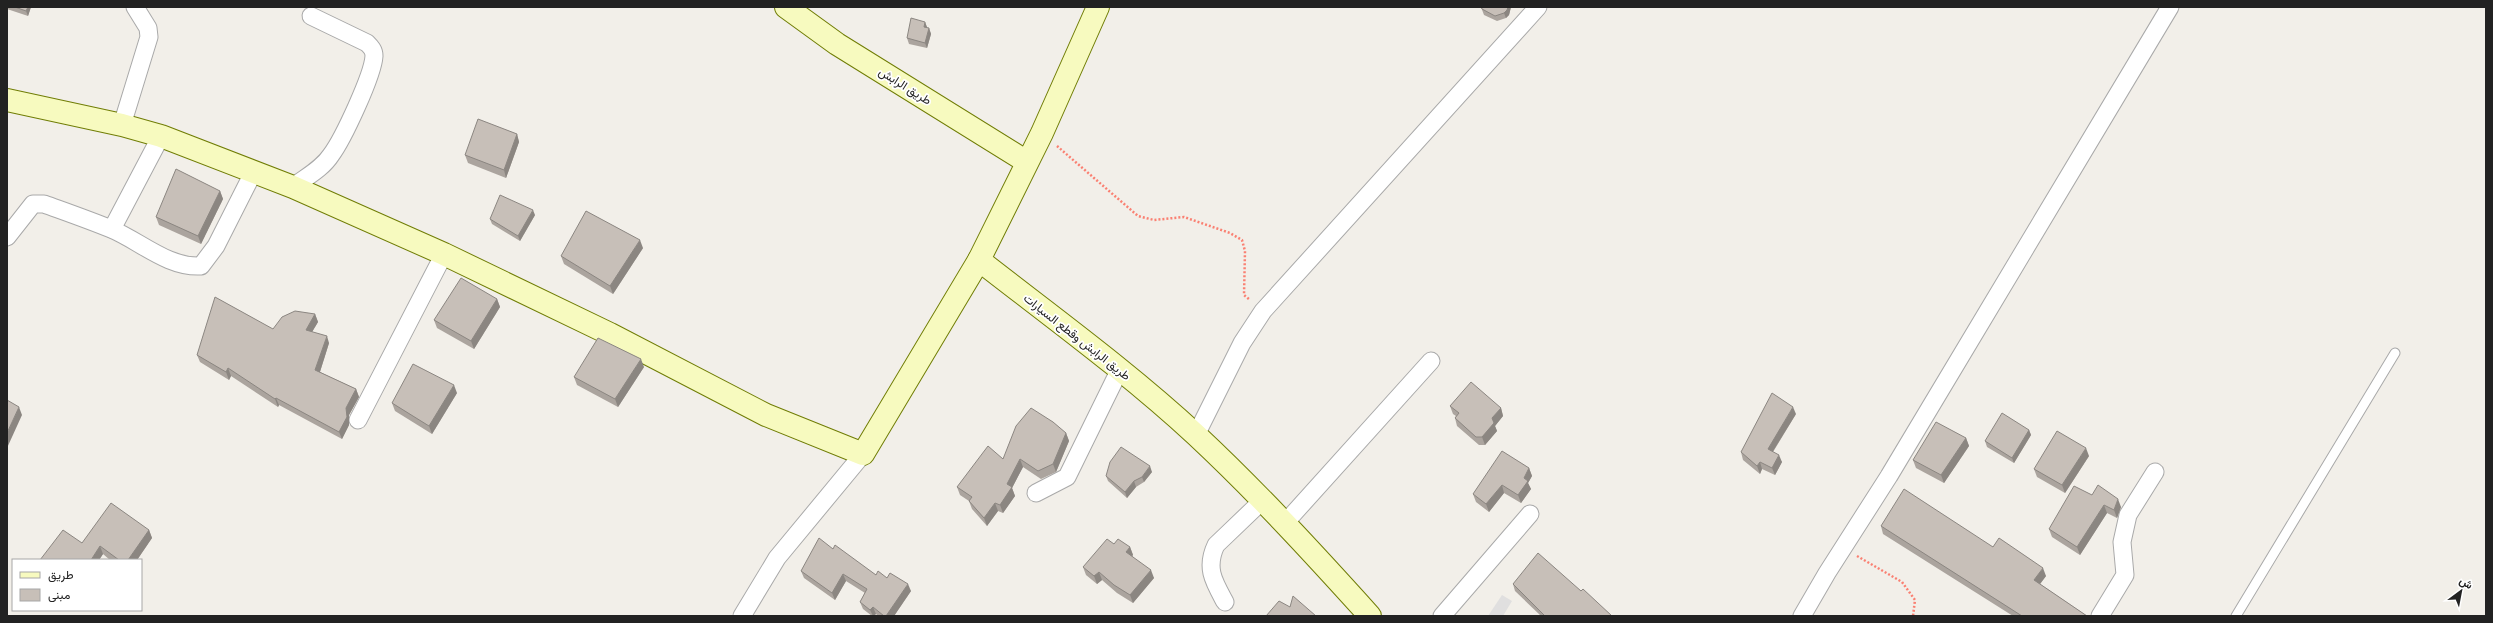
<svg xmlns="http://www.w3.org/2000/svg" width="2493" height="623" font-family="Karla,Vazirmatn,sans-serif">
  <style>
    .residential { fill: #e0dfdf }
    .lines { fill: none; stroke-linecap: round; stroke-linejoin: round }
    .lane-casing { stroke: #a9a9a9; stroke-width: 11 }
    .street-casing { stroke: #a9a9a9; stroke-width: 19 }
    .secondary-casing { stroke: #707d05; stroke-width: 24 }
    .path { stroke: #fa8072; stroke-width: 2.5; stroke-dasharray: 2 2; stroke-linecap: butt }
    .lane { stroke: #fff; stroke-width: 9 }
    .street { stroke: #fff; stroke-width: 17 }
    .secondary { stroke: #f7fabf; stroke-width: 22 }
    .wall { fill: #aba49e }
    .shaded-wall { fill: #8b8681 }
    .building { fill: #c7bfb8; stroke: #8b8681 }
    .labels { text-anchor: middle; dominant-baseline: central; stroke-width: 3.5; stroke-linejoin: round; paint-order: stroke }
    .street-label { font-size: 12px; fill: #222; stroke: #fff }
  </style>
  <rect width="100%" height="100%" fill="#f2efe9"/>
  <path class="residential" d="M1502 595 1512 601 1503 616H1488Z"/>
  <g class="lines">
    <defs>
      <path id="lane" d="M2236 616 2395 353"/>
      <g id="street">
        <path d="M122 125 149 37 148 28 135 7"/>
        <path d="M293 187C306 177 322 169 331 155 343 139 373 75 374 56 374 50 371 47 367 43L311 16"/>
        <path d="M112 229 161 136"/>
        <path d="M7 237 33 204H44C66 212 89 220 111 229 140 241 168 268 201 266L216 246 254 171"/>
        <path d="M358 420 444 254"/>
        <path d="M1196 435 1242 343 1263 311 1538 7"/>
        <path d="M1036 493 1067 477 1120 369"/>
        <path d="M1285 523 1431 361"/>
        <path d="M1225 602C1214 582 1205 568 1216 545L1263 500"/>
        <path d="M742 616 777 558 863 454"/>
        <path d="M1442 616 1530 514"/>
        <path d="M1802 616 1827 573 1889 476 2170 7"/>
        <path d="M2100 616 2125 575 2122 542 2128 515 2155 472"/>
      </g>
      <g id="secondary">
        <path d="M786 7 837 44 1027 162"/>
        <path d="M1098 7 1042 133 979 260C1052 317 1128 372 1196 435 1257 492 1314 554 1370 616"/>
        <path d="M7 100 122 125 161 136 293 187 444 254 610 334 766 415 863 454 979 260"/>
      </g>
    </defs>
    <use href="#lane" class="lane-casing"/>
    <use href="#street" class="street-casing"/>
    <use href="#secondary" class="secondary-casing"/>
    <g class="path">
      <path d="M1057 146 1138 216 1154 220 1184 217 1230 233 1242 240 1245 251 1244 295 1250 300"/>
      <path d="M1857 556 1902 582 1915 600 1913 616"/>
    </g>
    <use href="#lane" class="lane"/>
    <use href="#street" class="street"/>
    <use href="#secondary" class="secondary"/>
  </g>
  <g class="wall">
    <path d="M7 7H31L28 16 7 9Z"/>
    <path d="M1481 7H1511L1509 15 1506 18 1497 21 1484 15Z"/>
    <path d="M925 22 927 28H929L931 34 927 48 909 44 907 38Z"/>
    <path d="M517 134 519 142 506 178 468 163 465 155Z"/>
    <path d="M220 191 223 199 201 244 159 225 156 217Z"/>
    <path d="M535 215 520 241 492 224 490 219Z"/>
    <path d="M643 248 613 294 564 264 561 256Z"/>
    <path d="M497 299 500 307 474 349 437 328 434 320Z"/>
    <path d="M315 314 318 322 312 332 329 343 320 372 356 389 359 397 349 415V425L342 439 279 405 278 407 231 376 229 380 200 362 197 355 273 329Z"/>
    <path d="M644 367 618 407 577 385 574 377Z"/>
    <path d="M457 393 432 434 395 411 392 403Z"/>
    <path d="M1450 406 1501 408 1503 416 1495 426 1497 431 1485 445H1479L1457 426 1455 418 1456 416 1453 414Z"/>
    <path d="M1796 414 1773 452 1782 462 1775 475 1762 469 1760 474 1743 460 1741 452Z"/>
    <path d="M2029 430 2031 435 2014 463 1987 447 1985 441Z"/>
    <path d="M1066 433 1069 441 1056 472 1041 479 1023 467 1012 488 1015 496 1003 513 998 511 987 526 972 509 969 501 960 495 957 487 1003 459Z"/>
    <path d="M1966 438 1969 446 1944 483 1916 468 1913 460Z"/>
    <path d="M2089 456 2065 493 2037 477 2034 469Z"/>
    <path d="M1529 468 1532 476 1528 483 1531 489 1521 503 1504 493 1489 512 1476 502 1473 494Z"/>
    <path d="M1152 472 1144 482 1136 487 1127 498 1108 481 1106 476Z"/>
    <path d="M2092 495 2121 507 2117 518 2107 513 2080 555 2052 537 2049 529Z"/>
    <path d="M1881 526 1993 547 2046 576 2040 584 2087 616H2013L1883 534Z"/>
    <path d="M149 530 152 538 137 560H110L103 554 99 560H40L82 543Z"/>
    <path d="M1114 544 1130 547 1133 555 1132 556 1154 578 1133 603 1117 593 1102 580 1097 584 1086 575 1083 567Z"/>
    <path d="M833 549 876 575 887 578 911 591 894 616H878L876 614 874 616H872L863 609 860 602 865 593 846 581 835 600 804 578 801 571Z"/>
    <path d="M1513 584 1581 591 1612 616H1541L1515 591Z"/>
  </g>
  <g class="shaded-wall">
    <path d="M28 7H31L28 16 26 11Z"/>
    <path d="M1508 7H1511L1509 15 1506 18 1504 13Z"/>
    <path d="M925 22 927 27 926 33 924 27Z"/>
    <path d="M929 28 931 34 927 48 925 43Z"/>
    <path d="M517 134 519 142 506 178 504 170Z"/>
    <path d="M220 191 223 199 201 244 198 236Z"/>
    <path d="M533 210 535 215 520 241 518 236Z"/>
    <path d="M640 240 643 248 613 294 610 286Z"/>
    <path d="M497 299 500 307 474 349 471 341Z"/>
    <path d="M315 314 318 322 309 337 306 330Z"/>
    <path d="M327 336 329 343 318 378 315 370Z"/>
    <path d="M641 359 644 367 618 407 615 399Z"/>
    <path d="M228 368 231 376 229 380 226 372Z"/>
    <path d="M454 385 457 393 432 434 429 426Z"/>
    <path d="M356 389 359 397 349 415V425L342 439 339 432 346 408Z"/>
    <path d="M276 398 279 405 278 407 275 399Z"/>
    <path d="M19 407 22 415 7 448V433Z"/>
    <path d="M1793 407 1796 414 1770 456 1768 449Z"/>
    <path d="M1501 408 1503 416 1495 426 1497 431 1485 445 1482 437 1492 418Z"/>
    <path d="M2029 430 2031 435 2014 463 2012 458Z"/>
    <path d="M1066 433 1069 441 1056 472 1053 464Z"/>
    <path d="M1966 438 1969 446 1944 483 1941 475Z"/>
    <path d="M2086 448 2089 456 2065 493 2062 485Z"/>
    <path d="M1779 455 1782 462 1775 475 1772 468Z"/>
    <path d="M1020 459 1023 467 1012 488 1015 496 1003 513 1000 505 1007 484Z"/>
    <path d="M1760 462 1762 469 1760 474 1757 466Z"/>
    <path d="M1150 466 1152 472 1144 482 1142 477Z"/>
    <path d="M1529 468 1532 476 1528 483 1531 489 1521 503 1518 495 1524 478Z"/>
    <path d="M1134 481 1136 487 1127 498 1125 492Z"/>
    <path d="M1502 485 1504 493 1489 512 1486 504Z"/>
    <path d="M2118 499 2121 507 2117 518 2114 510Z"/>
    <path d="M995 503 998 511 987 526 984 518Z"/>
    <path d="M2104 505 2107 513 2080 555 2077 547Z"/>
    <path d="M149 530 152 538 137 560H128Z"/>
    <path d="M100 546 103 554 99 560H91Z"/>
    <path d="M1130 547 1133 555 1129 560 1126 552Z"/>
    <path d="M2043 568 2046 576 2037 588 2034 580Z"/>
    <path d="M1151 570 1154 578 1133 603 1130 595Z"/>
    <path d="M1099 572 1102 580 1097 584 1094 576Z"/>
    <path d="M843 574 846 581 835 600 832 593Z"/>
    <path d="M908 584 911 591 894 616H886Z"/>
    <path d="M873 607 876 614 873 616 870 610Z"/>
  </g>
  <g class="building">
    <path d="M15 7H28L26 11Z"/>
    <path d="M1481 7H1508L1507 10 1504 13 1495 16 1482 9Z"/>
    <path d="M911 18 925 22 924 27 929 28 925 43 907 38Z"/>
    <path d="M478 119 517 134 504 170 465 155Z"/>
    <path d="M176 169 220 191 198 236 156 217Z"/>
    <path d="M500 195 533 210 518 236 490 219Z"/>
    <path d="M586 211 640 240 610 286 561 256Z"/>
    <path d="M461 278 497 299 471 341 434 320Z"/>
    <path d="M215 297 273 329 282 317 295 311 315 314 306 330 327 336 315 370 356 389 346 408 347 417 339 432 276 398 275 399 228 368 226 372 197 355Z"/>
    <path d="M598 338 641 359 615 399 574 377Z"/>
    <path d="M413 364 454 385 429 426 392 403Z"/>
    <path d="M1471 382 1501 408 1492 418 1494 423 1482 437H1476L1455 418 1459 413 1450 406Z"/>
    <path d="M1772 393 1793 407 1768 449 1779 455 1772 468 1760 462 1757 466 1741 452Z"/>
    <path d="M7 400 19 407 7 433Z"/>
    <path d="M1031 408 1053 422 1066 433 1053 464 1038 471 1020 459 1007 484 1012 487 1000 505 995 503 984 518 969 501 972 497 957 487 988 446 1003 459 1016 426Z"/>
    <path d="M2002 413 2029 430 2012 458 1985 441Z"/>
    <path d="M1936 422 1966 438 1941 475 1913 460Z"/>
    <path d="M2057 431 2086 448 2062 485 2034 469Z"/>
    <path d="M1121 447 1150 466 1142 477 1134 481 1125 492 1106 476 1110 462Z"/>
    <path d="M1502 451 1529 468 1524 478 1528 481 1518 495 1502 485 1486 504 1473 494Z"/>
    <path d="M2098 485 2118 499 2114 510 2104 505 2077 547 2049 529 2074 486 2092 495Z"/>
    <path d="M1904 489 1993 547 1999 538 2043 568 2034 580 2087 616H2022L1881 526Z"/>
    <path d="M111 503 149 530 128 560H119L100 546 91 560H40L63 530 82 543Z"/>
    <path d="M819 538 833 549 835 545 876 575 878 571 887 578 890 573 908 584 886 616H884L873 607 870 610 860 602 867 589 843 574 832 593 801 571Z"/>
    <path d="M1107 539 1114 544 1118 539 1130 547 1126 552 1151 570 1130 595 1114 585 1099 572 1094 576 1083 567Z"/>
    <path d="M1538 553 1581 591 1583 589 1612 616H1545L1513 584Z"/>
    <path d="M1293 596 1316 616H1266L1279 601 1290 607Z"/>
  </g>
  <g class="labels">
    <g class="street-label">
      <text transform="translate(905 86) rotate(32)">طريق الرابش</text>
      <text transform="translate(1077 337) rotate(38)">طريق الرابش وقطع السيارات</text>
    </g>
  </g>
  <rect width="2493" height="623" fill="none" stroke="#222222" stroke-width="16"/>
  <rect x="12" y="559" width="130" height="52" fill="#ffffff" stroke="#a7a7a7"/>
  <rect x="20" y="572" width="20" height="6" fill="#f7fabf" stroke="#a7a7a7"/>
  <text x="48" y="579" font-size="12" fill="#222222">طريق</text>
  <rect x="20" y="589" width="20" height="12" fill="#c7bfb8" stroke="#a7a7a7"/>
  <text x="48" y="599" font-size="12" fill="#222222">مبنى</text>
  <g transform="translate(2461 591) rotate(32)" stroke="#ffffff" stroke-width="3" paint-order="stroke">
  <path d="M0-3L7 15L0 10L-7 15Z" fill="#222222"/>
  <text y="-6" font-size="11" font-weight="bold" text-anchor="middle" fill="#222222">ش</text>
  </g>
</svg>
